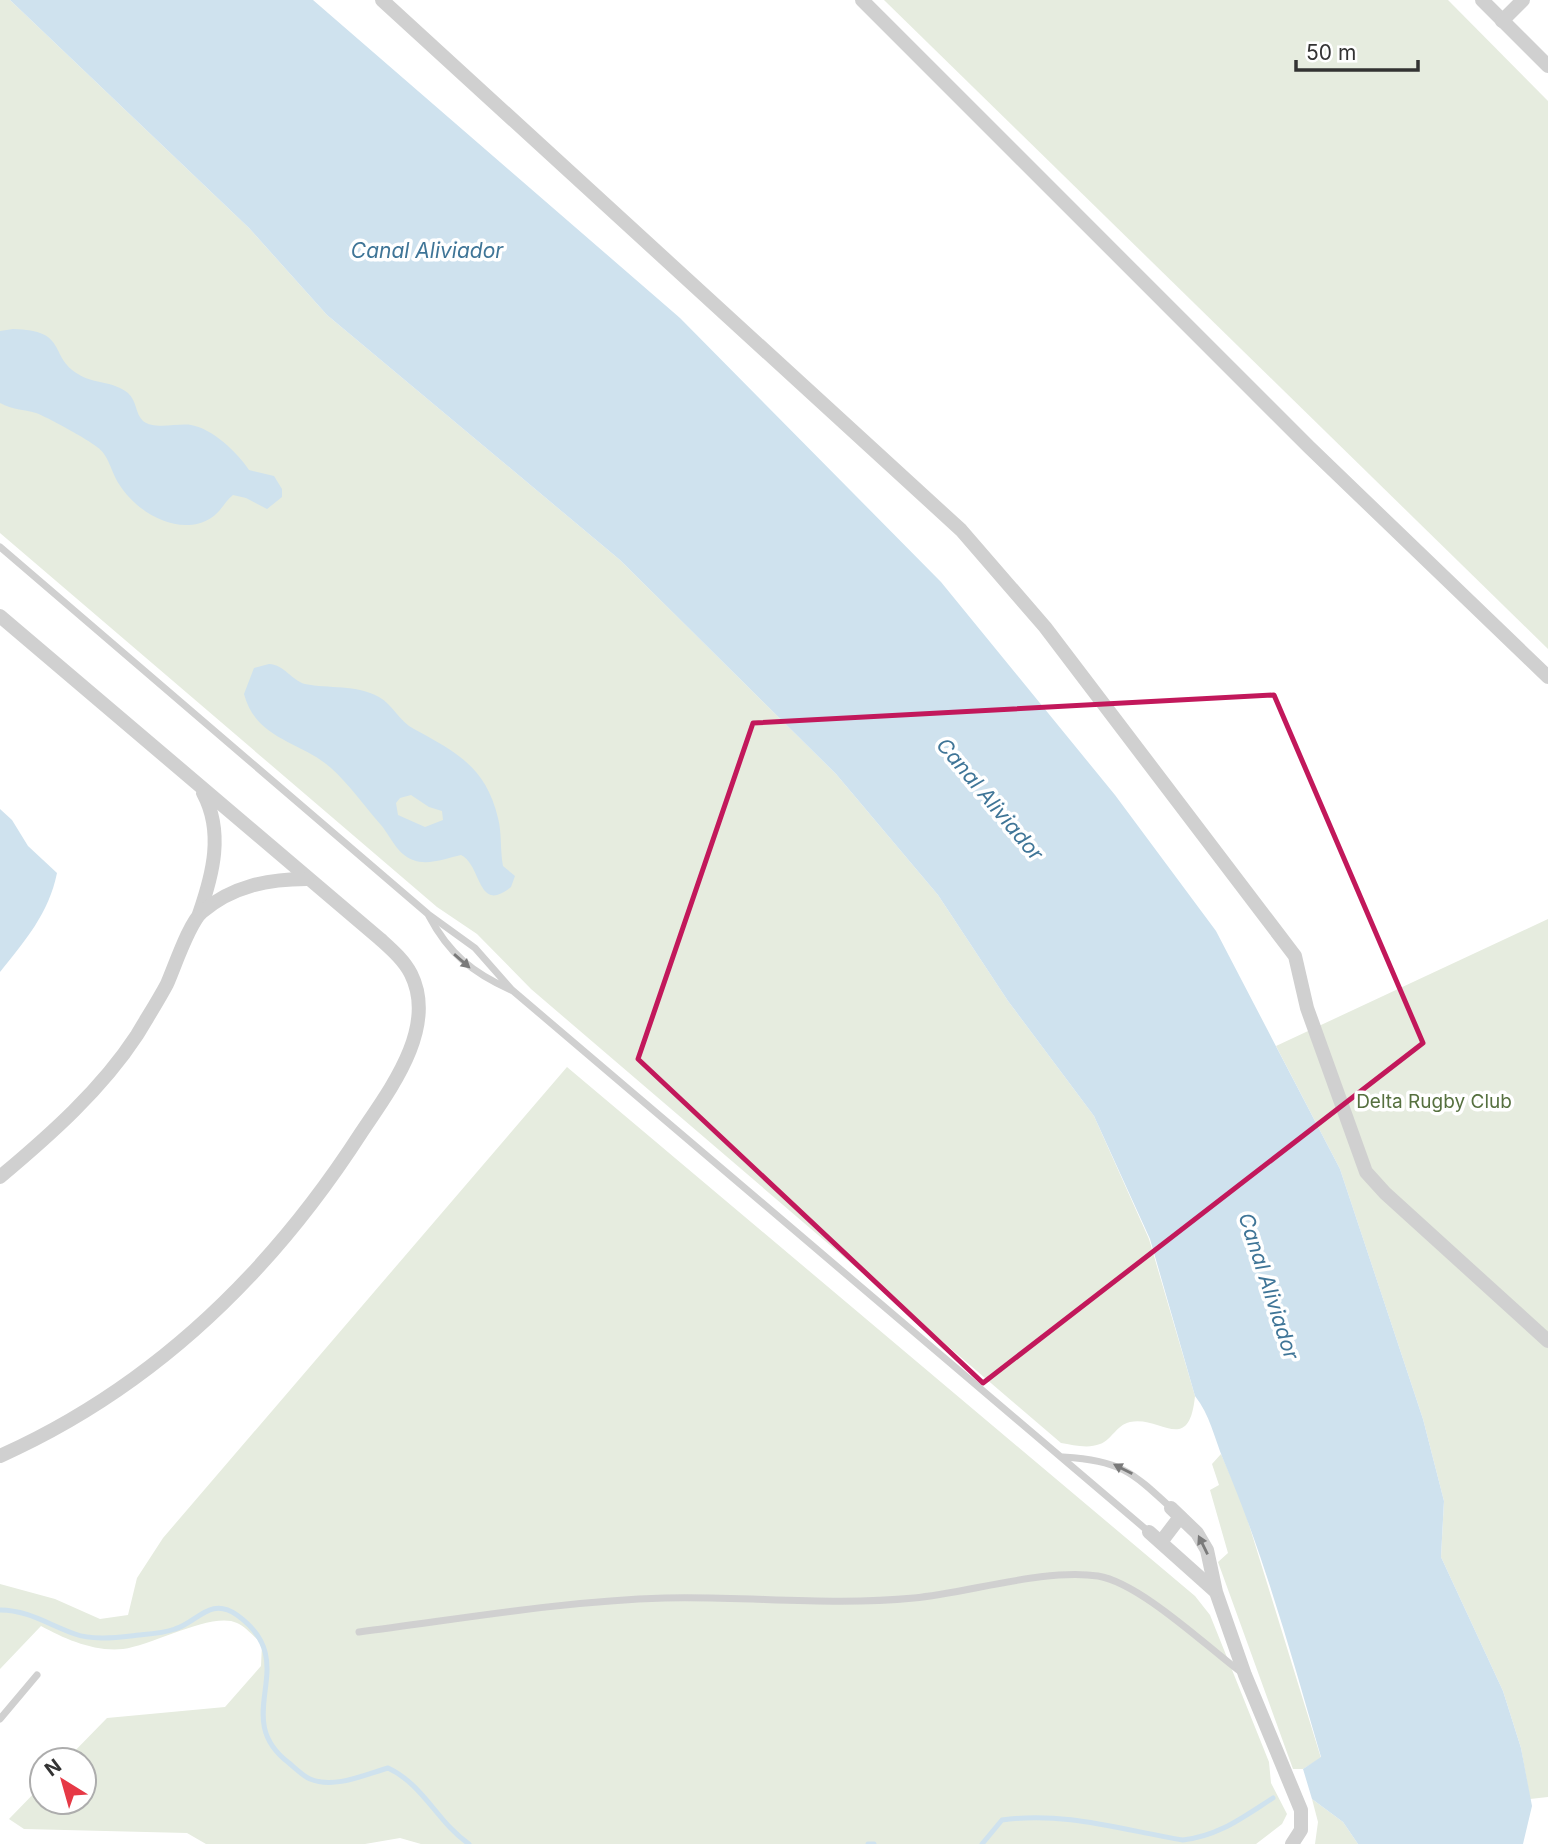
<svg xmlns="http://www.w3.org/2000/svg" width="1548" height="1844" font-family="Inter,sans-serif">
  <style>
    .green { fill: #e6ecdf }
    .water { fill: #cfe2ee; fill-rule: evenodd }
    .lines { fill: none; stroke-linecap: round; stroke-linejoin: round }
    .stream { stroke: #cfe2ee; stroke-width: 5 }
    .service { stroke: #d0d0d0; stroke-width: 7 }
    .minor { stroke: #d0d0d0; stroke-width: 14 }
    .oneway { fill: #7a7a7a }
    .marked { fill: none; stroke: #c2185b; stroke-width: 5; stroke-linejoin: round }
    .labels { text-anchor: middle; dominant-baseline: central; stroke-width: 7; stroke-linejoin: round; paint-order: stroke }
    .park-label { font-size: 19px; fill: #56703f; stroke: #fff }
    .water-label { font-size: 21px; font-style: italic; fill: #3f7597; stroke: #fff }
  </style>
  <rect width="100%" height="100%" fill="#fff"/>
  <g class="green">
    <path d="M0 0H10L249 228 327 315 620 560 836 774 938 895 1008 1001 1094 1116 1149 1239 1195 1396C1189 1456 1160 1415 1130 1422 1116 1425 1112 1440 1100 1444 1088 1449 1073 1445 1061 1443L531 989 477 934 437 907 0 533Z"/>
    <path d="M884 0H1448L1548 101V649Z"/>
    <path d="M1548 919V1797L1530 1799 1521 1748 1503 1691 1441 1557 1444 1501 1423 1419 1340 1169 1276 1046Z"/>
    <path d="M567 1067 1195 1596 1210 1615 1269 1762 1271 1783 1287 1814 1282 1824 1256 1844H421L400 1838 365 1844H206L187 1833 24 1829 9 1819 42 1785V1802H84V1760H66L107 1718 225 1707 261 1666 262 1644C254 1637 246 1627 237 1623 213 1611 153 1645 123 1649 94 1652 65 1639 41 1626L0 1669V1584L55 1599 100 1619 128 1615 137 1578 163 1538Z"/>
    <path d="M1221 1454 1242 1502 1321 1758 1303 1769H1293L1218 1562 1228 1553 1210 1490 1219 1485 1212 1464Z"/>
    <path d="M1312 1799 1343 1822 1358 1844H1315L1318 1822Z"/>
  </g>
  <g class="water">
    <path d="M10 0H313L680 318 941 582 1115 795 1216 931 1340 1169 1423 1419 1444 1501 1441 1557 1503 1691 1521 1748 1532 1806 1523 1844H1358L1343 1822 1312 1799 1303 1769 1321 1757C1292 1657 1264 1555 1223 1459 1214 1437 1210 1415 1195 1396L1150 1239 1094 1116 1008 1001 938 895 836 774 620 560 327 315 249 228Z"/>
    <path d="M13 329C69 330 48 356 78 374 93 384 114 381 128 393 137 401 135 413 143 421 154 430 178 423 191 425 213 429 237 452 249 470L274 476 282 489V497L267 509 246 498 233 495C224 502 221 512 211 518 179 538 136 512 119 484 111 472 109 455 97 447 89 440 45 416 36 413 23 409 13 410 0 403V331Z"/>
    <path d="M269 664C285 665 291 680 305 684 329 689 356 684 379 697 393 705 399 721 414 729 456 752 486 767 498 818 502 833 500 850 503 866L515 876 511 887C477 915 482 865 461 855 447 858 428 866 413 860 397 854 391 837 381 825 365 807 349 784 331 768 301 741 256 740 244 694L254 668ZM411 795 429 807 442 811 443 820 425 827 398 815 396 803 400 798Z"/>
    <path d="M0 809 12 820 28 846 57 873C49 913 25 941 0 972Z"/>
  </g>
  <g class="lines">
    <g class="stream">
      <path d="M0 1610C28 1610 49 1625 75 1634 93 1641 120 1637 139 1635 150 1634 164 1633 175 1629 198 1622 210 1596 237 1615 305 1664 227 1716 289 1763 295 1768 303 1776 310 1779 334 1789 364 1775 388 1768 424 1785 437 1822 469 1844"/>
      <path d="M868 1844H874"/>
      <path d="M982 1844 1002 1820C1065 1811 1122 1830 1183 1840 1219 1836 1243 1817 1273 1798"/>
    </g>
    <g class="service">
      <path d="M0 547 428 914 475 948 512 990 1149 1532"/>
      <path d="M429 916C449 954 473 973 511 990"/>
      <path d="M1063 1457C1120 1461 1130 1470 1171 1508"/>
      <path d="M359 1632C461 1619 562 1601 665 1598 748 1596 831 1606 914 1598 968 1593 1045 1568 1098 1576 1140 1583 1206 1646 1242 1673"/>
      <path d="M0 1719 37 1675"/>
    </g>
    <g class="minor">
      <path d="M382 0 961 530 1045 627 1295 956 1307 1008 1366 1172 1385 1193 1548 1341"/>
      <path d="M862 0 1309 447 1548 677"/>
      <path d="M1482 0 1548 66"/>
      <path d="M1502 21 1523 0"/>
      <path d="M0 616 380 939C391 949 404 960 411 974 438 1028 389 1091 361 1133 270 1274 154 1387 0 1456"/>
      <path d="M199 914C213 874 224 832 203 793"/>
      <path d="M0 1177C50 1135 101 1090 137 1035 147 1018 158 1001 167 984 175 966 189 923 202 912 232 886 269 879 307 879"/>
      <path d="M1171 1508 1197 1533 1207 1550 1216 1592 1245 1675 1301 1810V1830L1292 1844"/>
      <path d="M1149 1532 1215 1591"/>
      <path d="M1161 1542 1180 1517"/>
    </g>
  </g>
  <defs><path id="oneway-solid" d="M-6-.8H1V-3.2L6.5 0L1 3.2V.8H-6Z" transform="scale(1.75)"/></defs>
  <g class="oneway">
    <use href="#oneway-solid" transform="translate(462 961) rotate(41)"/>
    <use href="#oneway-solid" transform="translate(1123 1469) rotate(-153)"/>
    <use href="#oneway-solid" transform="translate(1203 1545) rotate(-116)"/>
  </g>
  <path class="marked" d="M1274 695 1423 1043 983 1383 638 1059 753 723Z"/>
  <g class="labels">
    <g class="park-label">
      <text x="1434" y="1101">Delta Rugby Club</text>
    </g>
    <g class="water-label">
      <text x="427" y="250">Canal Aliviador</text>
      <text transform="translate(990 799) rotate(50)">Canal Aliviador</text>
      <text transform="translate(1269 1286) rotate(72)">Canal Aliviador</text>
    </g>
  </g>
  <g transform="translate(63 1781) rotate(323)"><circle r="33" fill="#ffffff" stroke="#adadad" stroke-width="2"/>
  <path d="M0-5L12 26L0 18L-12 26Z" fill="#e63946"/>
  <text y="-10" font-size="19" font-weight="bold" text-anchor="middle" fill="#333333">N</text>
  </g>
  <path d="M1296 60v10h122v-10" fill="none" stroke="#333333" stroke-width="3.5"/>
  <text x="1306" y="60" font-size="21" fill="#333333" stroke="#ffffff" stroke-width="5" paint-order="stroke">50 m</text>
</svg>
